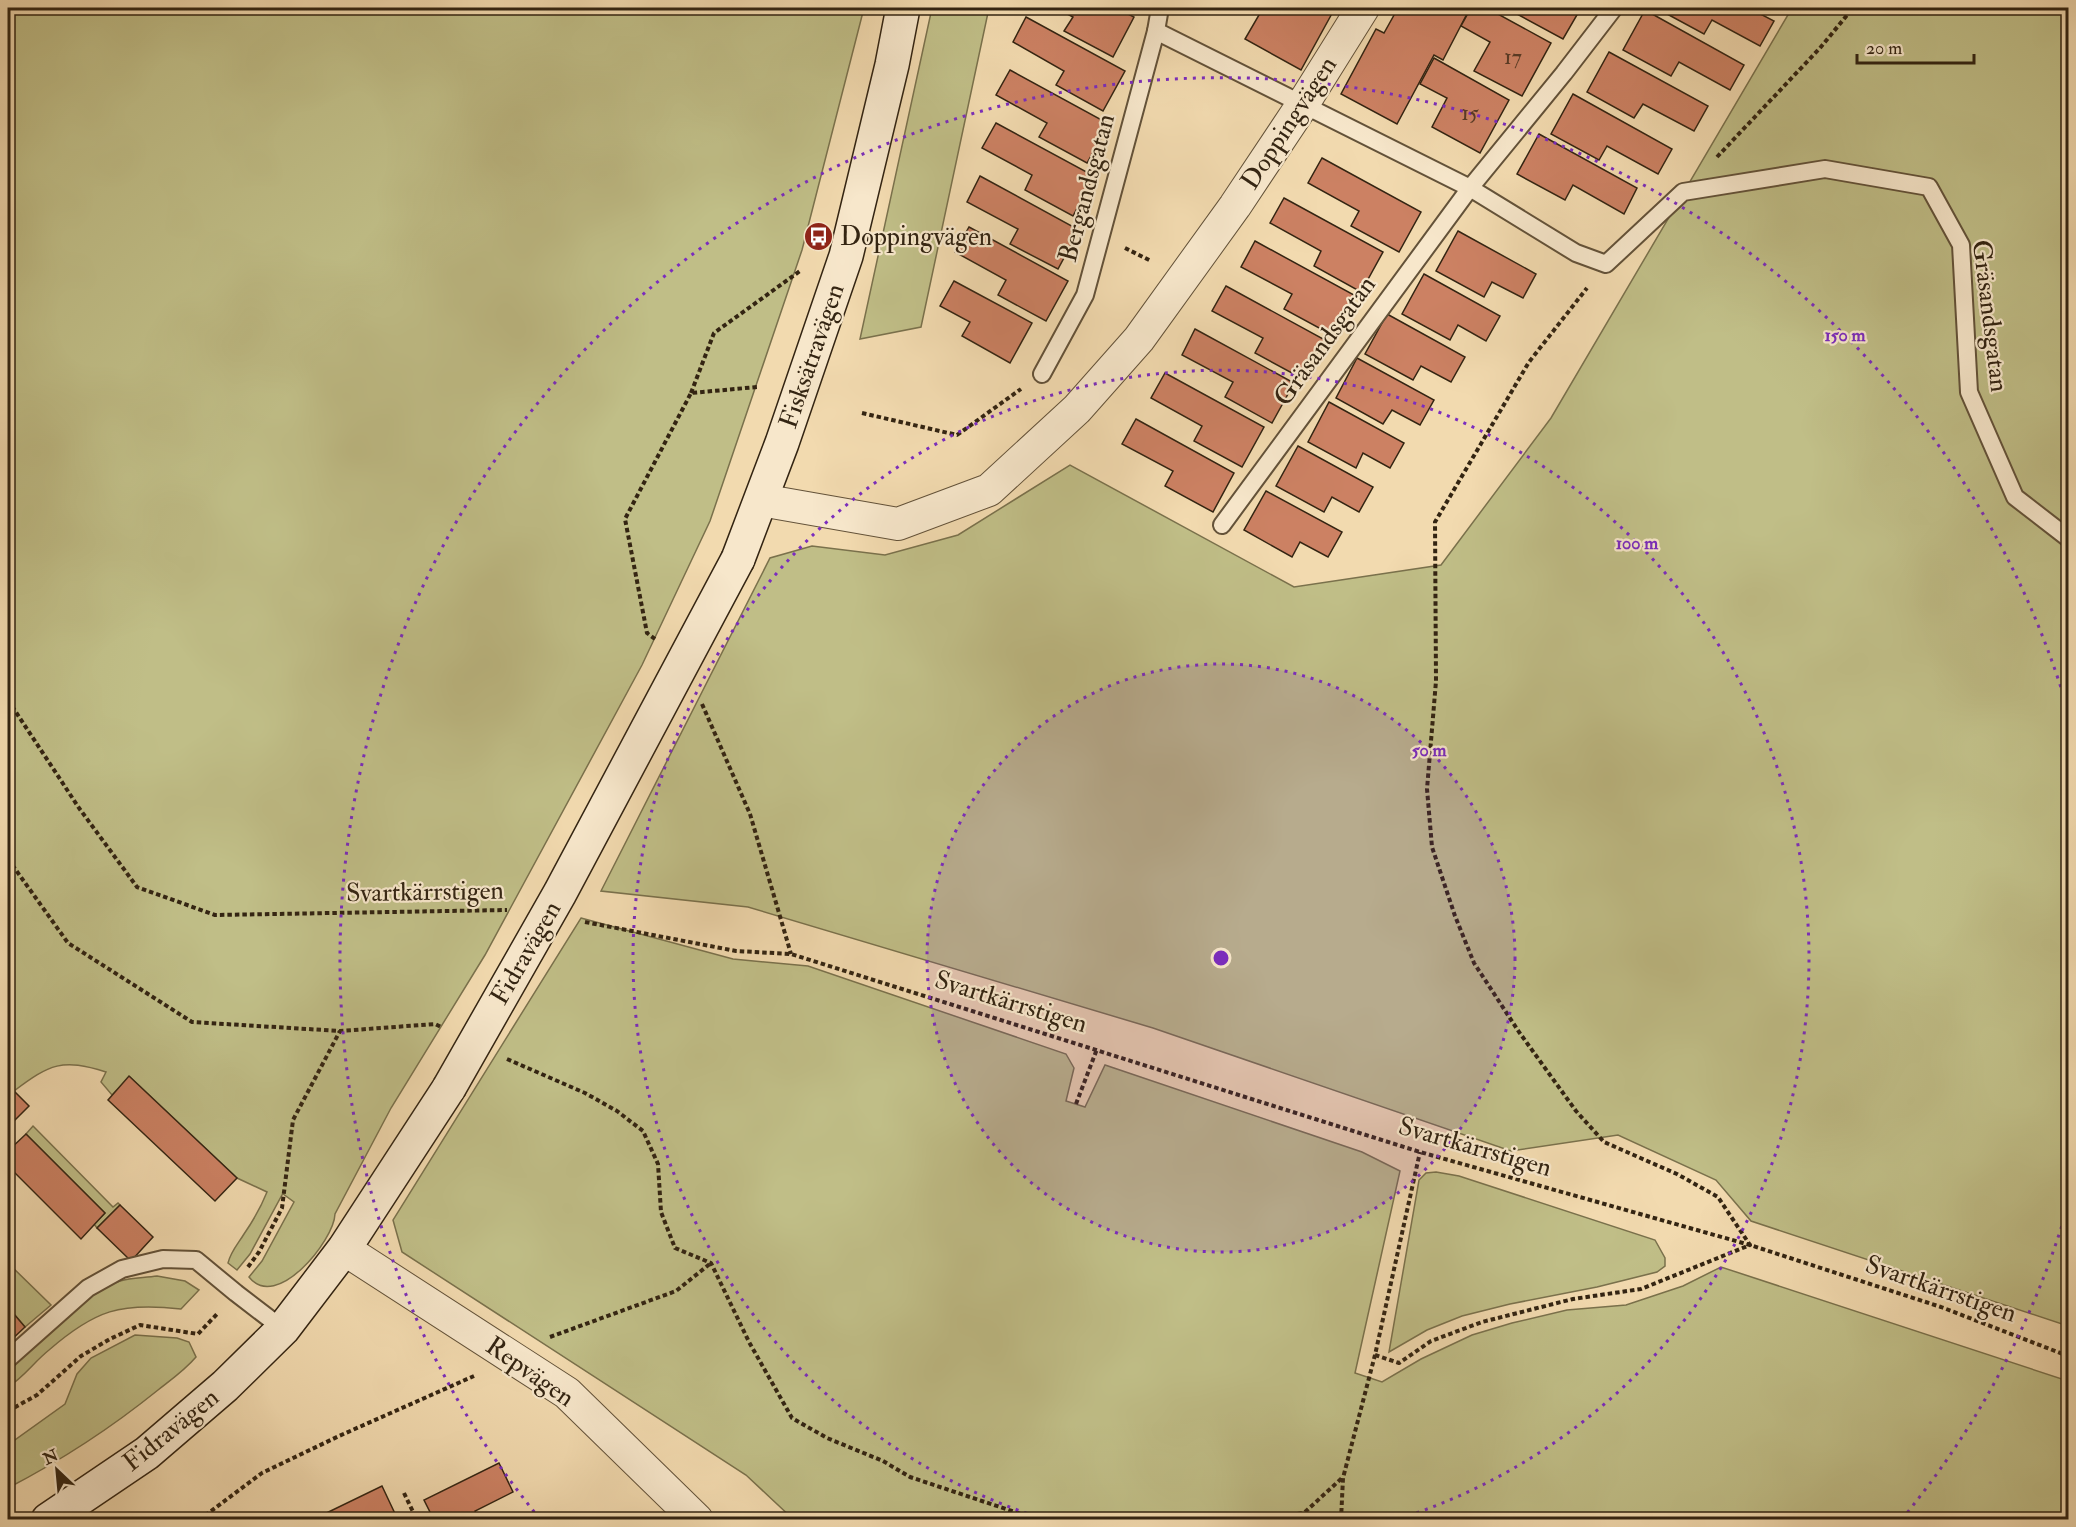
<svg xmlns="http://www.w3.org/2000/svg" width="2076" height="1527" font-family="'IM FELL Double Pica',serif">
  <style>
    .green { fill: #c0be87; stroke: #7a714c; stroke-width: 1.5 }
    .building { fill: #cc8163; stroke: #332412; stroke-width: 1.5 }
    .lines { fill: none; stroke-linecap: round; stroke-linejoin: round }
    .lane-casing { stroke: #635239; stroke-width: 20 }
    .street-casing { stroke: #635239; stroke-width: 34 }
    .secondary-casing { stroke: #332412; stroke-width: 36 }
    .path { stroke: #332412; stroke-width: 4; stroke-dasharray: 4.5 3; stroke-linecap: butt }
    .lane { stroke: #f7e7cb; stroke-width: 16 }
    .street { stroke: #f7e7cb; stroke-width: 32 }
    .secondary { stroke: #f7e7cb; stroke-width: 33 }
    .secondary-bridge-casing { stroke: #332412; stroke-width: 36; stroke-linecap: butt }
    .secondary-bridge { stroke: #f7e7cb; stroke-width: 33 }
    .ring { fill: none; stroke: #7b2cbf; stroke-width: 3; stroke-dasharray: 3 6 }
    .labels { text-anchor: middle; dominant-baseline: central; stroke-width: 4.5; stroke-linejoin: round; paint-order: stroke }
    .number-label { font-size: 22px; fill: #593b26 }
    .street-label { font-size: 26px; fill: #332412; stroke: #f7e7cb }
    .poi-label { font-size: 26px; fill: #332412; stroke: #f7e7cb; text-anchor: start }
    .centre { fill: #7b2cbf; stroke: #f7e7cb; stroke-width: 3 }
    .ring-label { font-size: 18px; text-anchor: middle; font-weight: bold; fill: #7b2cbf; stroke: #f7e7cb; stroke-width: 4.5; stroke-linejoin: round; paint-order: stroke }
  </style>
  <rect width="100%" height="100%" fill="#f2daaf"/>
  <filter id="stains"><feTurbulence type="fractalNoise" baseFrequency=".00333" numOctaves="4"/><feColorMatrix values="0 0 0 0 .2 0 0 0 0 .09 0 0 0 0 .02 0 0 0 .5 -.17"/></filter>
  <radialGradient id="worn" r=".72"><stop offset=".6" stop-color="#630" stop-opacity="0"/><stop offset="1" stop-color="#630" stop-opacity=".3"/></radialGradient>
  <g class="green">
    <path d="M8 8H864L802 250 710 521 642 665 485 955 391 1108 335 1214C334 1241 276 1312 249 1277L262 1261 294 1202 283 1194 282 1195 250 1254 237 1270 228 1263C231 1251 238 1244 244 1234 253 1221 261 1207 267 1192L237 1178 130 1077 112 1095 101 1082 106 1072C62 1058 50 1064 14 1091L8 1085Z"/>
    <path d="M932 8H989L921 327 860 339Z"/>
    <path d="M1792 8H2068V1326L1751 1221 1716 1180 1618 1135 1511 1151 1153 1028 748 907 601 891 770 558 812 546 885 555 958 535 1070 465 1294 587 1441 565 1551 418Z"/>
    <path d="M581 918 733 959 808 966 1066 1054 1074 1068 1066 1101 1085 1107 1105 1065 1362 1152 1400 1171 1355 1373 1382 1382 1421 1359 1472 1335 1512 1323 1567 1310 1626 1305 1683 1286 1721 1267 2068 1381V1519H793L746 1475 402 1252 393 1220Z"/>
    <path d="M33 1126 113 1207 118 1203 120 1205 97 1228 94 1224 105 1213 26 1134Z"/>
    <path d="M1436 1172 1459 1176 1655 1240 1665 1258V1266L1657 1272 1597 1287 1510 1304 1462 1316 1427 1330 1389 1352 1419 1180 1426 1173Z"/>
    <path d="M8 1263 51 1305 25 1327 8 1307Z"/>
    <path d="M157 1276 185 1281 199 1290 181 1309C121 1302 95 1310 49 1350 34 1362 24 1377 8 1387V1369C34 1345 87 1291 120 1281 131 1277 145 1278 157 1276Z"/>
    <path d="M135 1335 177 1338 189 1342 196 1357C185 1370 172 1379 158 1390 111 1428 62 1460 8 1488V1445L65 1404 77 1374 91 1358Z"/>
  </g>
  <g class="building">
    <path d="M1056 8H1116L1134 17 1113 57 1064 31 1073 17Z"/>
    <path d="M1263 8H1335L1301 70 1245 39Z"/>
    <path d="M1398 8H1470L1443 60 1434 55 1397 124 1341 94 1376 29 1384 33Z"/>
    <path d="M1471 8H1487L1551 43 1522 96 1474 71 1490 42 1461 26Z"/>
    <path d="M1518 8H1581L1563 39 1515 13Z"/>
    <path d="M1656 8H1749L1774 21 1760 46 1712 20 1704 34Z"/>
    <path d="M1645 10 1744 65 1730 90 1679 62 1671 76 1623 50Z"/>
    <path d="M1026 17 1125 71 1103 111 1056 85 1064 71 1013 42Z"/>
    <path d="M1609 52 1708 106 1694 131 1643 104 1634 118 1587 92Z"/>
    <path d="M1434 58 1509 100 1480 153 1432 127 1447 98 1420 84Z"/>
    <path d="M1010 70 1109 124 1087 163 1039 137 1047 123 996 95Z"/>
    <path d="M1573 94 1672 149 1658 174 1607 146 1599 160 1551 134Z"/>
    <path d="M996 123 1094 176 1073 216 1025 190 1032 175 982 148Z"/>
    <path d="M1539 134 1637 188 1624 214 1573 185 1565 200 1517 174Z"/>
    <path d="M1322 158 1421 212 1399 252 1351 226 1359 211 1308 183Z"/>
    <path d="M980 176 1079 230 1058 269 1010 244 1018 229 967 202Z"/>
    <path d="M1284 198 1383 252 1361 292 1314 266 1321 251 1270 223Z"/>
    <path d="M969 227 1068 281 1046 321 998 295 1006 280 955 252Z"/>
    <path d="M1458 231 1536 274 1523 298 1492 282 1484 297 1436 271Z"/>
    <path d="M1255 241 1354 295 1332 335 1284 309 1292 294 1241 267Z"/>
    <path d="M1424 274 1500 316 1486 341 1458 325 1450 340 1402 314Z"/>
    <path d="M954 281 1032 323 1010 363 962 336 970 322 940 306Z"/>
    <path d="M1226 286 1325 340 1303 379 1255 353 1263 338 1212 311Z"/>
    <path d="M1387 314 1465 357 1451 382 1421 366 1413 380 1365 354Z"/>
    <path d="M1195 329 1294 383 1272 423 1225 397 1233 382 1182 355Z"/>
    <path d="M1357 358 1434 400 1420 425 1392 410 1383 424 1336 398Z"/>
    <path d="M1165 373 1264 427 1242 467 1194 441 1202 426 1151 398Z"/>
    <path d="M1329 402 1404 443 1390 468 1363 453 1356 468 1308 442Z"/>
    <path d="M1136 419 1234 473 1213 512 1165 486 1173 471 1122 444Z"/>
    <path d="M1298 446 1373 487 1359 512 1332 497 1324 512 1276 486Z"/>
    <path d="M1266 491 1342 532 1328 557 1300 542 1292 557 1244 530Z"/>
    <path d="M129 1076 237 1178 215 1201 108 1100Z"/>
    <path d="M8 1085 29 1106 8 1127Z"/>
    <path d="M26 1134 105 1213 81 1239 8 1166V1151Z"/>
    <path d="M120 1205 153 1237 131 1261 97 1228Z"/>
    <path d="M8 1307 25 1327 8 1343Z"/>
    <path d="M499 1463 513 1492 475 1511 479 1520H434L424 1500Z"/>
    <path d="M382 1486 398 1520H314V1519Z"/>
  </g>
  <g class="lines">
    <defs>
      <g id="lane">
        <path d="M1156 31 1470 188 1576 253 1606 264 1683 192 1825 169 1929 187 1961 245 1969 392 2015 497 2068 538"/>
        <path d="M1042 374 1085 295 1156 31 1160 8"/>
        <path d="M1222 525 1470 188 1564 73 1614 8"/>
        <path d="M8 1359 88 1288 122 1269 163 1259 196 1260 236 1293 283 1329"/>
      </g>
      <g id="street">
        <path d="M761 500 898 524 989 490 1077 409 1139 339 1235 206 1303 104 1363 8"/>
        <path d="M344 1249 567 1393 697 1520"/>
      </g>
      <g id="secondary">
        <path d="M738 559 782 443 846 256 892 65 903 8"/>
        <path d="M48 1520 147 1453 225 1386 283 1329 344 1249 449 1088"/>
      </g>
    </defs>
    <use href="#lane" class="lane-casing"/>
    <use href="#street" class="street-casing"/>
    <use href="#secondary" class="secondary-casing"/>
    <g class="path">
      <path d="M1717 157 1820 48 1853 8"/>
      <path d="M1125 248 1151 261"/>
      <path d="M691 393 714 333 800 271"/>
      <path d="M862 413 957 435 1021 389"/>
      <path d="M655 639 647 633 625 519 691 393 757 387"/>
      <path d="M8 700 79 808 137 887 215 915 507 910"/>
      <path d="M702 704 750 814 791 954"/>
      <path d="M8 859 68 943 192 1022 340 1031 435 1024 441 1027"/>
      <path d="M585 922 736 951 791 954 1420 1152 1750 1245 1941 1307 2068 1356"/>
      <path d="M507 1059 585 1093 617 1111 643 1131 658 1164 661 1212 675 1248 711 1263 749 1342 792 1418 827 1438 883 1461 910 1477 1039 1520"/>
      <path d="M1076 1104 1097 1049"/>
      <path d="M248 1267 259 1252 282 1208 293 1120 340 1031"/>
      <path d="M550 1337 676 1291 711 1263"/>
      <path d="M1375 1355 1399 1363 1431 1341 1482 1322 1573 1299 1641 1289 1750 1245 1718 1197 1677 1174 1604 1142 1576 1111 1519 1032 1474 963 1455 916 1432 847 1427 789 1436 681 1435 522 1529 362 1587 288"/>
      <path d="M8 1411 37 1395 81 1356 110 1339 140 1325 198 1334 217 1314"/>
      <path d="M404 1493 417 1520"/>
      <path d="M199 1520 262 1473 339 1436 474 1376"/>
      <path d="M1276 1520 1305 1512 1342 1478"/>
      <path d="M1341 1520 1343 1478 1375 1355 1420 1152"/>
    </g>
    <use href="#lane" class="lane"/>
    <use href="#street" class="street"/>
    <use href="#secondary" class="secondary"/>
    <defs>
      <path id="secondary-bridge" d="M449 1088 560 893 738 559"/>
    </defs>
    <use href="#secondary-bridge" class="secondary-bridge-casing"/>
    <use href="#secondary-bridge" class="secondary-bridge"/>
  </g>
  <circle cx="1221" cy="958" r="294" fill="#7b2cbf" fill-opacity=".12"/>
  <g class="ring">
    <circle cx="1221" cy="958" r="294"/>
    <path d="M1044 1519A588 588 0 1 1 1398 1519"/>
    <path d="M2067 1209A882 882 0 0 1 1902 1519M540 1519A882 882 0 1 1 2067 707"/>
  </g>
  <defs>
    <symbol id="bus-disc" viewBox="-11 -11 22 22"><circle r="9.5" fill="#8f2418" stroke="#f7e7cb"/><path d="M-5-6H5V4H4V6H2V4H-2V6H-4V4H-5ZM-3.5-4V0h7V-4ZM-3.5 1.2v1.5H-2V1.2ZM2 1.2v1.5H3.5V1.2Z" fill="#fff"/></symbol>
  </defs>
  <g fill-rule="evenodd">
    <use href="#bus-disc" x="802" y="220" width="33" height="33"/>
  </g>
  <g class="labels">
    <g class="number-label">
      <text x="1513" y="57">17</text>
      <text x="1470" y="113">15</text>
    </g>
    <g class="street-label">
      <text transform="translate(1289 123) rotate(-57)">Doppingvägen</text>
      <text transform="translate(1087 188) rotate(-75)">Bergandsgatan</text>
      <text transform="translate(1990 316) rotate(83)">Gräsandsgatan</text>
      <text transform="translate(1325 341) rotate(-54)">Gräsandsgatan</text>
      <text transform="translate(812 356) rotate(-71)">Fisksätravägen</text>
      <text transform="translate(425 892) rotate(-1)">Svartkärrstigen</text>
      <text transform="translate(526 953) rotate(-60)">Fidravägen</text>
      <text transform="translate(1011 1002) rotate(17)">Svartkärrstigen</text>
      <text transform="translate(1475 1147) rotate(16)">Svartkärrstigen</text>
      <text transform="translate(1941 1289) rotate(19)">Svartkärrstigen</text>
      <text transform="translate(530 1372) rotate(35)">Repvägen</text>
      <text transform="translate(171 1430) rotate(-39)">Fidravägen</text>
    </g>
    <g class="poi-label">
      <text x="840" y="237">Doppingvägen</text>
    </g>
  </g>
  <circle cx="1221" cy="958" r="9" class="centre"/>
  <g class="ring-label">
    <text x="1845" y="341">150 m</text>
    <text x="1637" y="549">100 m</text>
    <text x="1429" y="756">50 m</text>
  </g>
  <rect width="2076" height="1527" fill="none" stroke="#f2daaf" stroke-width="30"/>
  <rect x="9" y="9" width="2058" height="1509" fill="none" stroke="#332412" stroke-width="3"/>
  <rect x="15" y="15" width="2046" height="1497" fill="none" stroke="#332412" stroke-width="1.5"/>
  <g transform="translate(57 1470) rotate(334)" stroke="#f7e7cb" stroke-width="4.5" paint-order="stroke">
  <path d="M0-4.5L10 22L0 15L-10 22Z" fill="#332412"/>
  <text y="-9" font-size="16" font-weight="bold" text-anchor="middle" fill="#332412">N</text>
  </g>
  <path d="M1857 54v9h117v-9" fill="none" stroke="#332412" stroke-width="3"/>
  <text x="1866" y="54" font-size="18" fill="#332412" stroke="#f7e7cb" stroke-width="4.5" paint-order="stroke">20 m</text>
  <rect width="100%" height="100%" filter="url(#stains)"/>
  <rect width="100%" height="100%" fill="url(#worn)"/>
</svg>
